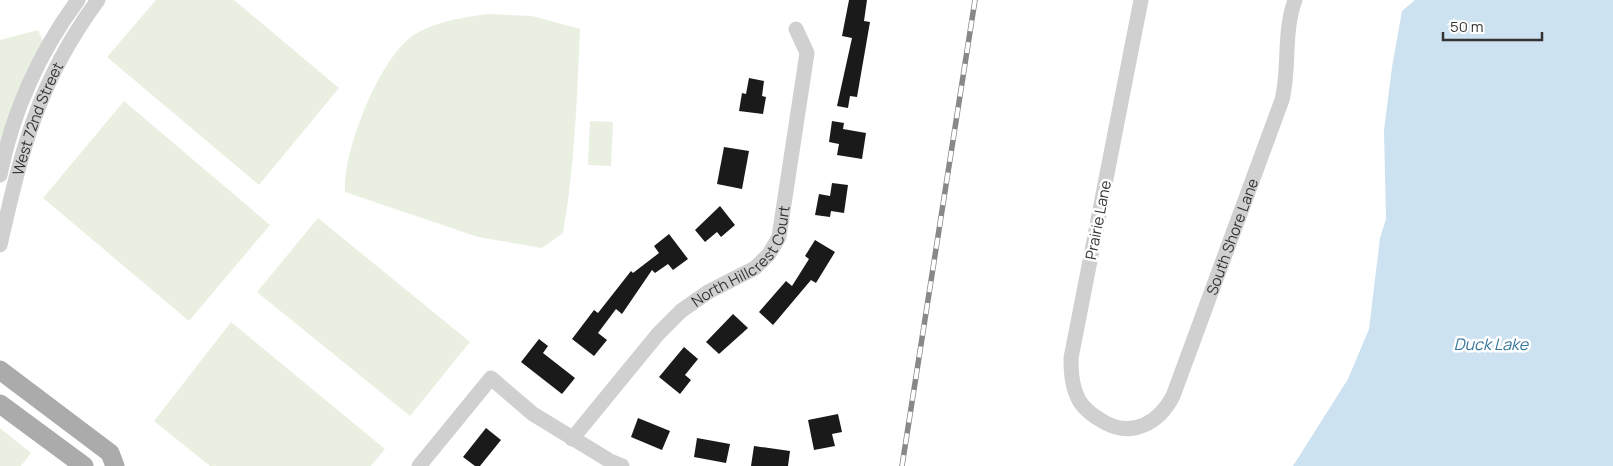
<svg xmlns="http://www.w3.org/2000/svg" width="1613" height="466" font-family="Manrope,sans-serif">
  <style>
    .green { fill: #e9f0e1 }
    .water { fill: #cce2f0 }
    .building { fill: #1a1a1a }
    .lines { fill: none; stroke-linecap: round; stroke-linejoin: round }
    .minor { stroke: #d0d0d0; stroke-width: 15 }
    .major { stroke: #ababab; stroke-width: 19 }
    .rail-casing { stroke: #888; stroke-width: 5.5 }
    .rail { stroke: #fff; stroke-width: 4; stroke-dasharray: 11; stroke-linecap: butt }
    .labels { text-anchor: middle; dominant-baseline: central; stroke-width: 5; stroke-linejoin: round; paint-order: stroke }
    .street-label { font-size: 15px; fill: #333; stroke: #fff }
    .water-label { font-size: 16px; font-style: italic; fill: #38779d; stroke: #fff }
  </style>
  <rect width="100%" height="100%" fill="#fff"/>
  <g class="green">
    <path d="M156 0H234L339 88 259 185 107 57Z"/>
    <path d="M488 14 532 16 580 29C577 97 575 165 563 233L542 248 478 237 345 192C343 151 378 62 411 37 432 22 464 17 488 14Z"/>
    <path d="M38 30 43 41 16 95 0 141V40Z"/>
    <path d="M124 101 270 225 189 321 43 198Z"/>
    <path d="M590 121 613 122 611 166 588 165Z"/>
    <path d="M318 218 470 342 410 416 257 292Z"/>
    <path d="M231 322 385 449 371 466H210L154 421Z"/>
    <path d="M0 428 31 453 21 466H0Z"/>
  </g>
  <path class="water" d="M1415 0H1613V466H1293L1348 379 1369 329 1380 238 1386 219 1384 130 1392 67 1402 11Z"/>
  <g class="building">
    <path d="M849 0H867L864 21 870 22 857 97 850 96 848 108 837 106 852 38 842 36Z"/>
    <path d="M749 78 764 81 762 96 766 97 763 114 739 111 742 93 746 94Z"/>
    <path d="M832 121 844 123 843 129 866 133 862 159 837 155 839 144 829 142Z"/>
    <path d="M724 147 749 151 742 189 717 184Z"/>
    <path d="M832 183 848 185 844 213 831 211 830 217 815 215 819 194 830 196Z"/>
    <path d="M720 206 735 225 721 237 717 232 705 242 695 230Z"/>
    <path d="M669 234 688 259 673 270 668 264 655 273 652 270 622 314 616 309 598 333 607 340 594 356 572 339 594 310 598 313 631 271 633 273 659 253 654 246Z"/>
    <path d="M815 240 835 252 816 283 811 280 773 325 759 312 786 281 792 286 809 259 805 256Z"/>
    <path d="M733 314 748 328 719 354 706 342Z"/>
    <path d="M539 339 548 346 543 353 575 378 562 394 521 362Z"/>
    <path d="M684 347 698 359 685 375 691 380 680 394 659 377Z"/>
    <path d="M838 414 842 432 832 434 835 446 814 450 808 420Z"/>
    <path d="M638 418 670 431 662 450 631 437Z"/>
    <path d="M486 428 501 440 480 466H475L463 457Z"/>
    <path d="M697 438 730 444 726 463 694 457Z"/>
    <path d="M754 446 790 451 788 466H751Z"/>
  </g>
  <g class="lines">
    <g class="minor">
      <path id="s1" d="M1141 0 1071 358C1071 374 1072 388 1080 402 1086 411 1095 417 1104 422 1132 438 1159 423 1173 396L1282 100C1290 67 1283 33 1295 0"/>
      <path d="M0 175C12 113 40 51 78 0"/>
      <path id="s2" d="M0 245C22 149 38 81 98 0"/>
      <path id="s3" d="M572 439 658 334 681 311 708 292 755 268 769 254 779 237 807 53 796 29"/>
      <path d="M419 466 491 378 533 414 610 461 622 466"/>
    </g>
    <g class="major">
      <path d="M0 370 110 453 115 466"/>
      <path d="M0 404 84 466"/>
    </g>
    <defs>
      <path id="rail" d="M902 466 975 0"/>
    </defs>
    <use href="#rail" class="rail-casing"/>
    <use href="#rail" class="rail"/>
  </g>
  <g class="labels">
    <g class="street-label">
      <text stroke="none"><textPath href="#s2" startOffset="132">West 72nd Street</textPath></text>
      <text transform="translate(1098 220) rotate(-79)">Prairie Lane</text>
      <text stroke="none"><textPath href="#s1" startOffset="695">South Shore Lane</textPath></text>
      <text stroke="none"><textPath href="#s3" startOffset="254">North Hillcrest Court</textPath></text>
    </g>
    <g class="water-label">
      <text x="1491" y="344">Duck Lake</text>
    </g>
  </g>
  <path d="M1443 32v8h99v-8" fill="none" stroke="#333333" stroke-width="2.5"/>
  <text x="1450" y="32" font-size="15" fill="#333333" stroke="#ffffff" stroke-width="4" paint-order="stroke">50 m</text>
</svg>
